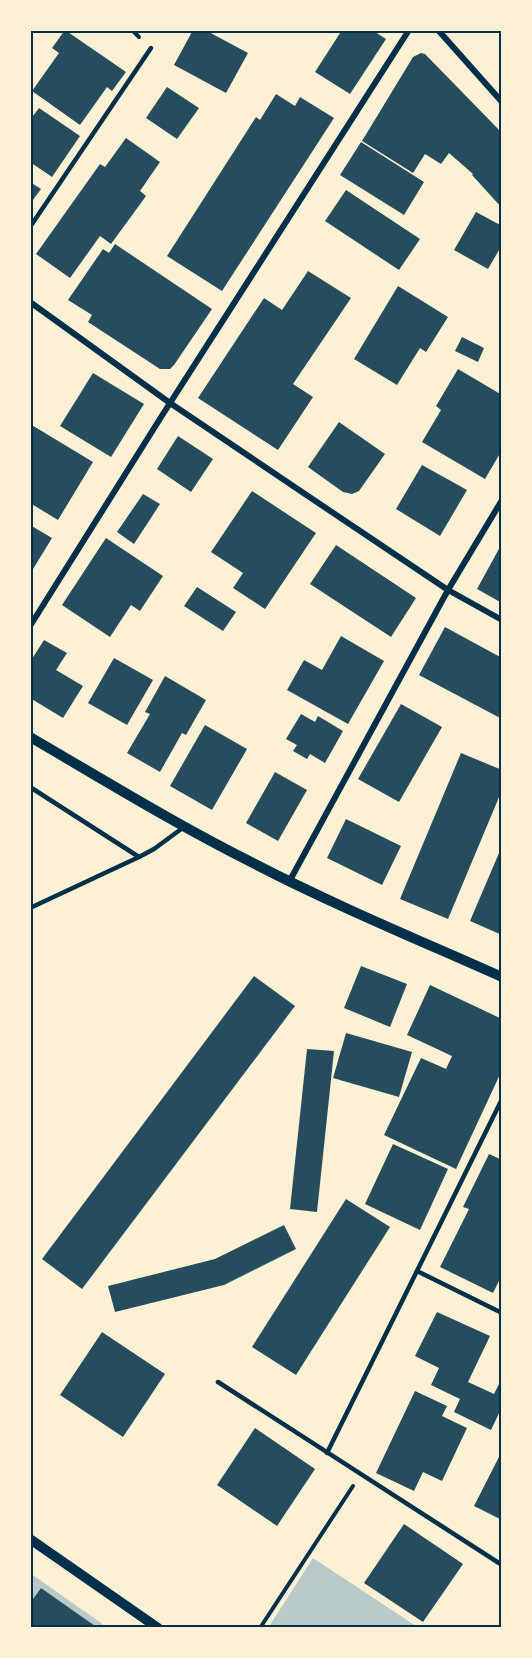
<svg xmlns="http://www.w3.org/2000/svg" width="532" height="1658" font-family="Lora,serif">
  <style>
    .green { fill: #b9caca }
    .building { fill: #264d5e }
    .lines { fill: none; stroke-linecap: round; stroke-linejoin: round }
    .path { stroke: #003049; stroke-width: 4 }
    .service { stroke: #003049; stroke-width: 4.5 }
    .minor { stroke: #003049; stroke-width: 6 }
    .tertiary { stroke: #003049; stroke-width: 10 }
    .neatline { fill: none; stroke: #003049; stroke-width: 2 }
  </style>
  <rect width="100%" height="100%" fill="#fdf0d5"/>
  <g class="green">
    <path d="M313 1558 419 1628H268Z"/>
    <path d="M30 1573 108 1628H98L41 1588 30 1603V1589L34 1583 30 1580Z"/>
  </g>
  <g class="building">
    <path d="M65 30 126 72 112 91 107 87 80 125 32 91 59 53 52 48Z"/>
    <path d="M193 30H205L248 53 226 93 174 65Z"/>
    <path d="M342 30H372L386 39 350 94 315 72Z"/>
    <path d="M421 53 425 54 502 133V208L472 175 473 174 449 153 441 164 425 154 413 173 362 141 413 57Z"/>
    <path d="M167 87 199 108 177 139 146 118Z"/>
    <path d="M276 94 295 106 300 97 334 118 222 291 167 256 256 117 260 120Z"/>
    <path d="M39 108 80 136 52 177 30 162V120Z"/>
    <path d="M126 138 160 162 140 191 146 196 111 244 100 236 70 278 36 254 100 164 105 167Z"/>
    <path d="M361 142 424 182 404 215 340 175Z"/>
    <path d="M30 182 41 189 30 204Z"/>
    <path d="M346 190 420 239 399 270 325 221Z"/>
    <path d="M476 212 502 226V245L488 269 454 250Z"/>
    <path d="M115 244 212 309 174 365 170 369H160L88 322 92 315 68 300 103 249 109 253Z"/>
    <path d="M308 271 351 298 293 384 313 397 278 450 198 398 264 298 282 310Z"/>
    <path d="M398 286 448 317 426 352 420 348 397 385 354 359Z"/>
    <path d="M462 337 484 348 478 362 455 351Z"/>
    <path d="M458 369 502 395V442L500 445H502V450L485 479 422 442 441 410 436 406Z"/>
    <path d="M93 373 144 404 111 457 60 426Z"/>
    <path d="M339 422 385 454 359 491 352 494 343 492 308 467Z"/>
    <path d="M30 424 93 462 58 520 30 503Z"/>
    <path d="M178 436 213 459 191 492 157 469Z"/>
    <path d="M422 465 467 490 440 536 396 509Z"/>
    <path d="M252 491 316 533 265 609 233 588 243 573 211 552Z"/>
    <path d="M143 494 160 504 134 544 117 532Z"/>
    <path d="M30 525 52 538 30 574Z"/>
    <path d="M106 538 163 576 140 611 131 605 110 637 62 605Z"/>
    <path d="M336 545 416 598 391 637 310 584Z"/>
    <path d="M500 547 502 548V603L477 589Z"/>
    <path d="M197 587 236 612 223 631 184 606Z"/>
    <path d="M445 627 502 658V719L419 675Z"/>
    <path d="M341 636 384 661 348 724 287 690 304 660 322 670Z"/>
    <path d="M44 640 67 653 56 670 83 686 63 718 30 698V662Z"/>
    <path d="M114 658 153 680 127 725 88 703Z"/>
    <path d="M165 676 206 700 186 735 182 733 160 772 127 753 150 714 145 712Z"/>
    <path d="M401 704 442 727 399 802 358 779Z"/>
    <path d="M301 714 315 722 318 716 343 731 325 763 310 754 307 759 293 751 297 745 286 739Z"/>
    <path d="M205 725 247 749 212 810 170 786Z"/>
    <path d="M461 753 502 770V790L448 919 400 899Z"/>
    <path d="M275 772 307 790 278 841 246 823Z"/>
    <path d="M346 819 401 846 382 885 327 858Z"/>
    <path d="M502 846V935L470 921Z"/>
    <path d="M361 966 407 984 390 1027 344 1008Z"/>
    <path d="M254 976 295 1006 82 1289 42 1259Z"/>
    <path d="M430 985 502 1019V1070L456 1169 384 1135 421 1058 446 1069 452 1056 407 1035Z"/>
    <path d="M346 1033 412 1052 399 1097 333 1078Z"/>
    <path d="M307 1049 334 1051 317 1212 290 1209Z"/>
    <path d="M393 1144 448 1169 420 1230 365 1204Z"/>
    <path d="M489 1154 502 1160V1275L493 1293 440 1267 469 1209 463 1207Z"/>
    <path d="M346 1199 390 1227 296 1375 252 1347Z"/>
    <path d="M284 1225 296 1249 224 1285 115 1312 108 1286 215 1259Z"/>
    <path d="M437 1312 490 1336 468 1382 494 1394 502 1378V1407L491 1430 454 1412 460 1399 431 1385 439 1368 415 1356Z"/>
    <path d="M102 1332 165 1374 123 1437 60 1395Z"/>
    <path d="M415 1391 447 1406 442 1416 467 1428 442 1481 423 1472 414 1491 376 1473Z"/>
    <path d="M255 1428 315 1469 277 1526 217 1485Z"/>
    <path d="M502 1451V1520L474 1506Z"/>
    <path d="M404 1524 463 1564 423 1622 364 1583Z"/>
    <path d="M41 1588 98 1628H30V1603Z"/>
  </g>
  <g class="lines">
    <g class="path">
      <path d="M132 30 139 37"/>
      <path d="M260 1628 353 1486"/>
    </g>
    <g class="service">
      <path d="M30 227 151 48"/>
      <path d="M30 787 139 857"/>
      <path d="M30 908 139 857 154 849 184 827"/>
      <path d="M417 1271 502 1313"/>
      <path d="M218 1382 502 1565"/>
      <path d="M327 1453 502 1099"/>
    </g>
    <g class="minor">
      <path d="M438 30 502 102"/>
      <path d="M30 302 170 403 302 492 448 590 502 620"/>
      <path d="M30 626 163 414 409 30"/>
      <path d="M289 882 448 590 502 500"/>
    </g>
    <g class="tertiary">
      <path d="M30 737C104 780 177 825 253 863 334 905 419 940 502 977"/>
      <path d="M30 1539 158 1628"/>
    </g>
  </g>
  <rect width="532" height="1658" fill="none" stroke="#fdf0d5" stroke-width="63"/>
  <rect x="32" y="32" width="468" height="1594" class="neatline"/>
</svg>
